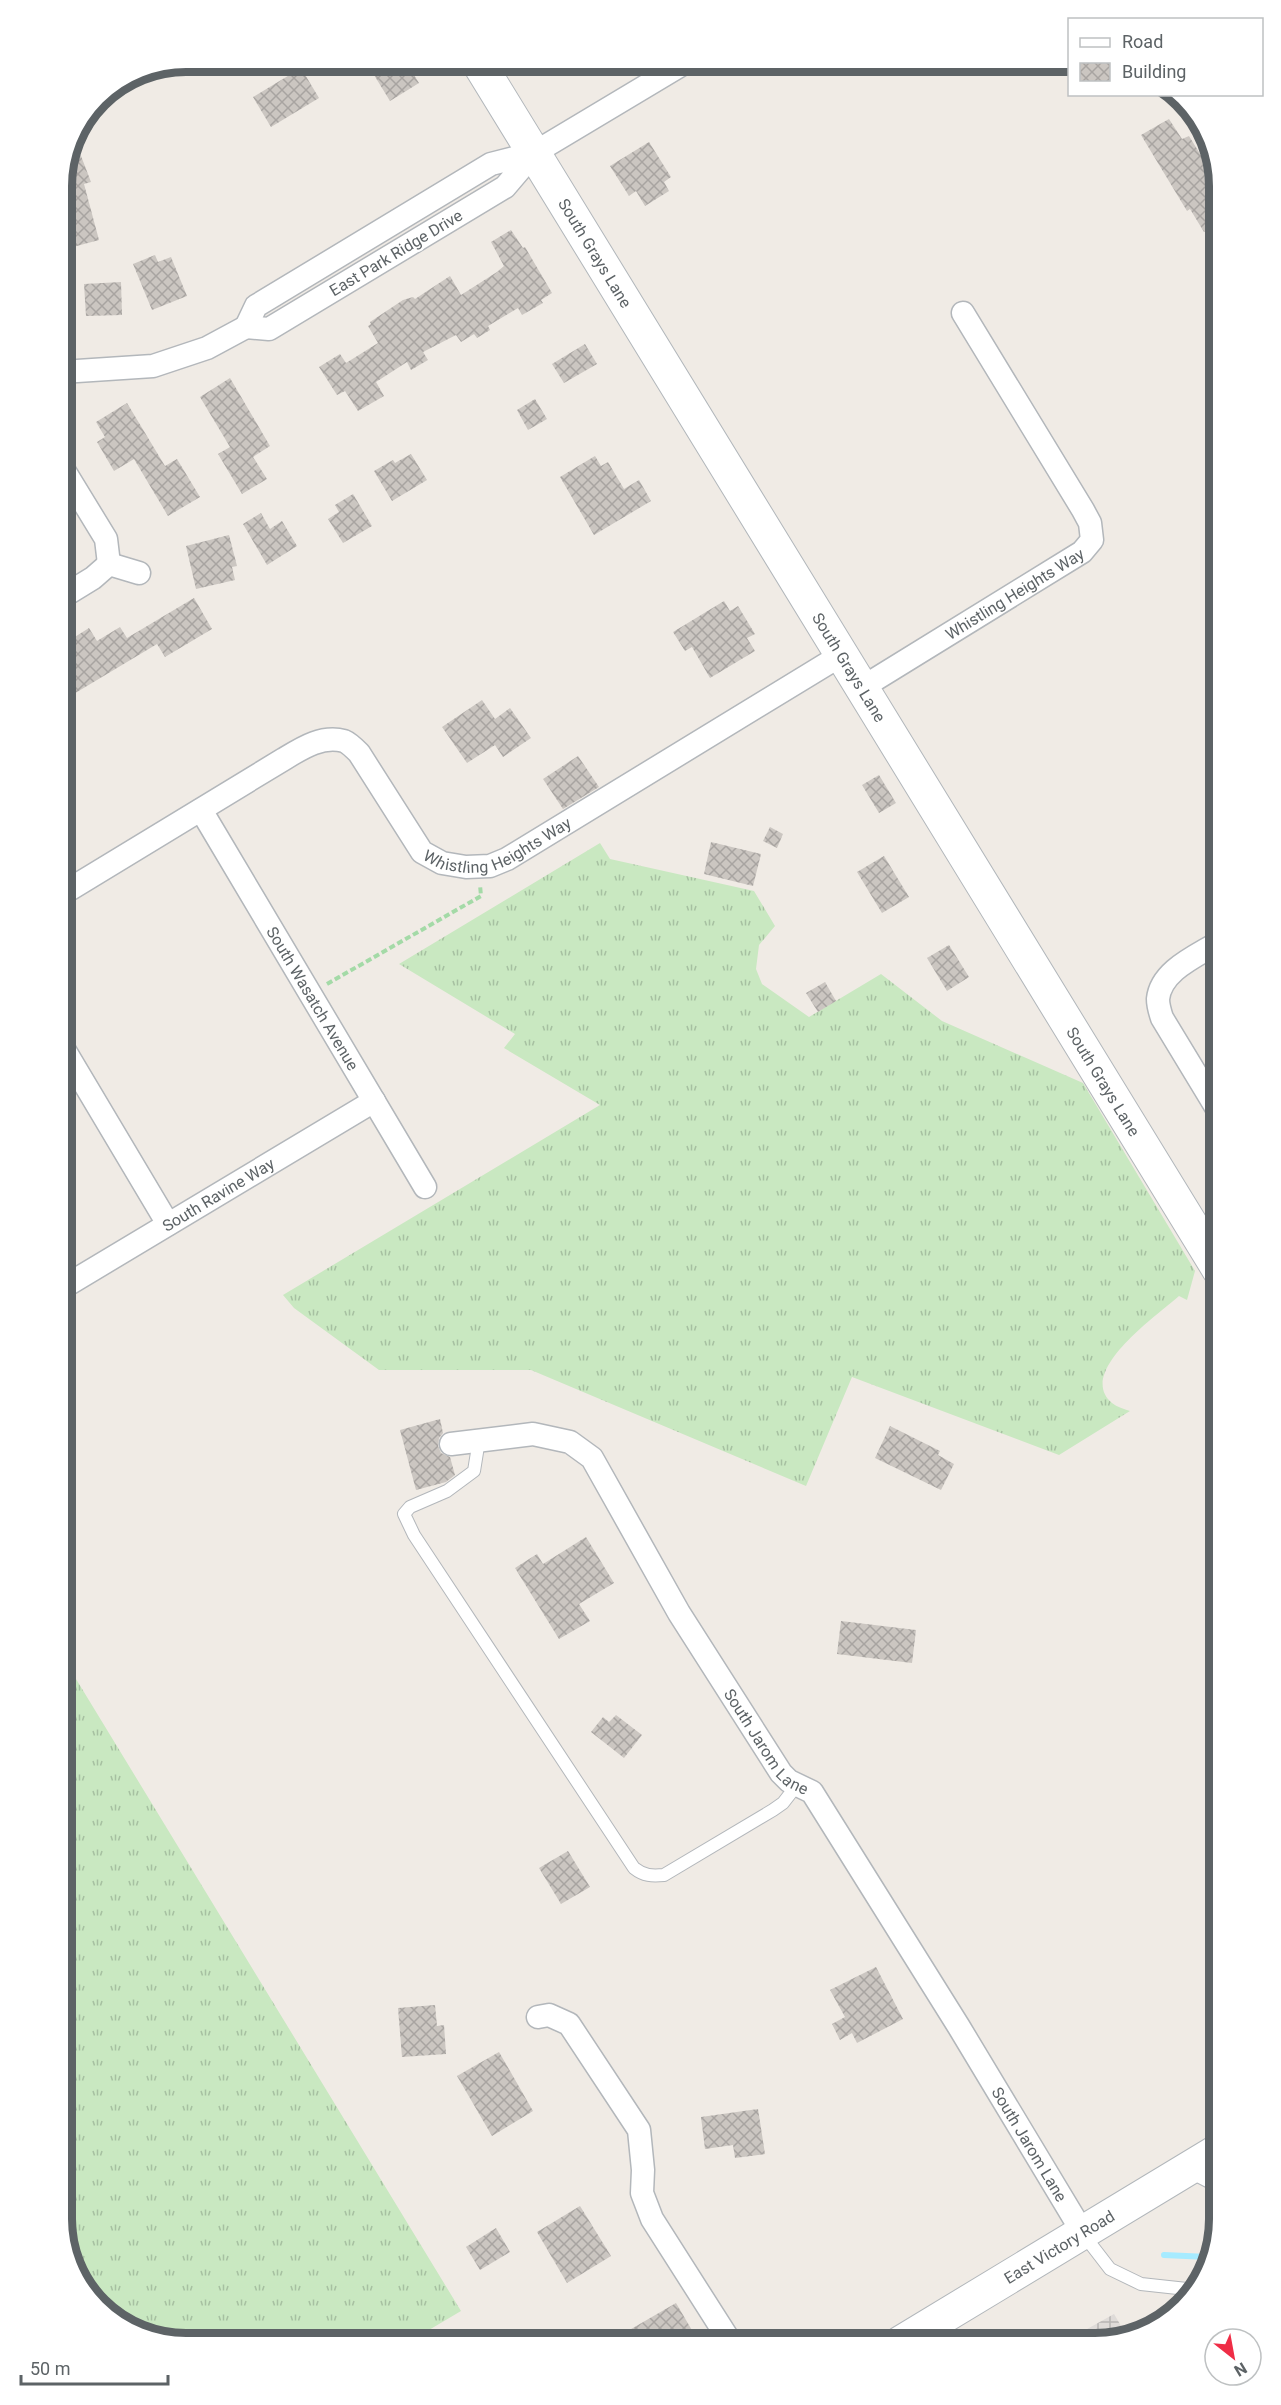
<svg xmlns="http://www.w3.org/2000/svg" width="1281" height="2405" font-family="Roboto,sans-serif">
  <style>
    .industrial { fill: url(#industrial-grid) }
    .grass { fill: url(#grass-tufts) }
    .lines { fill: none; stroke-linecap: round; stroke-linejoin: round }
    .stream { stroke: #a6ebff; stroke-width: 6 }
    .building { fill: url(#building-cross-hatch) }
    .lane-casing { stroke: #b3b7bb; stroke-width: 14 }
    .street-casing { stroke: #b3b7bb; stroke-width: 25 }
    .secondary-casing { stroke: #b2b7bb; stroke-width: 35 }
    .path { stroke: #a4daa7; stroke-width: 4; stroke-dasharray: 6 3; stroke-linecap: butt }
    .lane { stroke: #fff; stroke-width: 12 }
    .street { stroke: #fff; stroke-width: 22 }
    .secondary { stroke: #fff; stroke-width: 33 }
    .labels { text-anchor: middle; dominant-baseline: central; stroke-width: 4.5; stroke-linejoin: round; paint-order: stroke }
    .street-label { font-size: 16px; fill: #5d6366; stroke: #fff }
    .rim { fill: none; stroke: #5d6366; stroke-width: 8 }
  </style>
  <defs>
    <pattern id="industrial-grid" width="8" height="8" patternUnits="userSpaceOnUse" patternTransform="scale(1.5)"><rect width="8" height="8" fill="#dfdbd8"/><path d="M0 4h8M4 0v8" fill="none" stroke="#b8b5b3"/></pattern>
    <pattern id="grass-tufts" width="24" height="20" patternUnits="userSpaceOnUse" patternTransform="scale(1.5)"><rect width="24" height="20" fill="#c9e8c1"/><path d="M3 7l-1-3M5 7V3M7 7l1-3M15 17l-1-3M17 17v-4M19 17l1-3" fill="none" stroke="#a6c0a1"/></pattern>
    <pattern id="building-cross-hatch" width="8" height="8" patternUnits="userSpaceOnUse" patternTransform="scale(1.5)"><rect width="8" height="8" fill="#cbc6c1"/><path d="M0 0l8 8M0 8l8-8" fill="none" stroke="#a8a4a1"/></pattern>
  </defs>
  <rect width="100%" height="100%" fill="#f0ebe5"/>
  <path class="industrial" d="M1114 2314 1127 2336 1143 2334 1095 2343H1062Z"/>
  <g class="grass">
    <path d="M600 843 610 859 754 891 775 926 759 945 756 969 762 984 809 1017 881 974 942 1021 1083 1083 1195 1271 1187 1300 1179 1296C1158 1315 1075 1372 1112 1403 1117 1407 1124 1409 1130 1411L1059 1455 852 1377 806 1486 531 1370H379L294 1308 283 1295 600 1105 504 1048 515 1034 399 964Z"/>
    <path d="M62 1656 461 2311 407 2343H274L270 2338 261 2343H178L116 2322 71 2267 62 2219Z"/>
  </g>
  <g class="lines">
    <path class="stream" d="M1164 2255 1208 2257"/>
  </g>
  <g class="building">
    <path d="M366 62H406L419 83 390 101Z"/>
    <path d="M301 68 319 98 271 127 253 97Z"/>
    <path d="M1169 119 1182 139 1189 136 1220 186V222L1204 232 1190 209 1187 211 1141 135Z"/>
    <path d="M73 135 91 182 84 184 99 240 62 250V178Z"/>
    <path d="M649 142 671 177 664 182 669 191 645 206 636 191 629 196 610 166Z"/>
    <path d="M511 230 523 248 525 247 552 293 541 300 543 303 522 315 518 308 488 326 490 330 477 338 474 334 461 342 456 335 423 352 428 360 411 370 407 362 376 382 384 396 358 411 345 391 337 395 319 367 340 354 346 363 378 343 368 326 371 324 370 322 403 300 413 297 415 299 450 276 461 295 497 272 504 266 491 242Z"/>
    <path d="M155 255 158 262 171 257 187 296 152 310 133 264Z"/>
    <path d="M121 282 122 315 86 316 84 284Z"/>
    <path d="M585 344 597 364 564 383 552 364Z"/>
    <path d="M230 378 270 446 253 457 267 479 242 494 218 454 230 447 200 397Z"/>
    <path d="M535 399 547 419 528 430 517 410Z"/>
    <path d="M127 403 165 466 177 459 200 497 168 516 134 459 114 471 97 442 105 437 96 422Z"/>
    <path d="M411 454 427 480 392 501 374 471 393 460 395 463Z"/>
    <path d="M595 456 601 466 608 462 624 489 639 480 651 501 594 535 560 477Z"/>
    <path d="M353 494 372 526 343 543 328 519 339 512 335 505Z"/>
    <path d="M261 513 270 529 282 521 297 546 267 565 243 524Z"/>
    <path d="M229 535 237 566 232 567 235 580 196 589 186 546Z"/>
    <path d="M194 598 212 629 165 657 157 644 62 701V645L89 628 97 641 120 627 127 638Z"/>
    <path d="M724 601 730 611 738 606 755 634 747 638 755 651 710 678 692 647 685 651 673 632Z"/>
    <path d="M482 700 495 719 510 708 531 738 503 757 495 745 467 763 442 727Z"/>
    <path d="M578 756 599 787 563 809 543 779Z"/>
    <path d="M879 775 896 803 879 813 862 785Z"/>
    <path d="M770 827 783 834 777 848 763 841Z"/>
    <path d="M711 842 761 854 753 886 704 874Z"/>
    <path d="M884 856 909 897 882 913 857 872Z"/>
    <path d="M949 945 969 977 947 991 927 958Z"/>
    <path d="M825 982 836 1001 818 1012 806 993Z"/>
    <path d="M440 1419 443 1433 439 1438 438 1446 441 1453 450 1457 455 1475 446 1482 416 1490 400 1430Z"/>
    <path d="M890 1426 940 1451 938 1455 954 1464 941 1490 875 1458Z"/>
    <path d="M586 1537 614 1583 579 1604 590 1621 559 1639 515 1568 537 1554 543 1564Z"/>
    <path d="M841 1621 916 1630 912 1663 837 1654Z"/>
    <path d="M616 1715 642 1735 624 1758 591 1732 603 1717 609 1722Z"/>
    <path d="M568 1851 590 1887 561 1904 539 1868Z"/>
    <path d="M876 1967 903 2019 857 2043 852 2033 840 2040 832 2024 845 2017 830 1990Z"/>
    <path d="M435 2005 437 2026 444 2025 446 2054 402 2057 398 2008Z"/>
    <path d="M499 2052 533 2111 492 2136 457 2076Z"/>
    <path d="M758 2109 765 2154 735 2158 733 2145 705 2149 701 2117Z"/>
    <path d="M580 2206 611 2256 567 2283 537 2232Z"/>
    <path d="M496 2228 510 2252 480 2270 466 2247Z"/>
    <path d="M676 2303 693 2332 674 2343H607Z"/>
  </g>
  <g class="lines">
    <defs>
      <g id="lane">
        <path d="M479 1440 474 1471 447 1491 410 1507 404 1514 414 1535 634 1868C644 1876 652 1876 664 1875L773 1810 783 1803 797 1785"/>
        <path d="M1190 2172 1219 2187"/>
        <path d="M1083 2234 1110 2269 1141 2284 1196 2290"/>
      </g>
      <g id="street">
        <path d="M534 153 505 187 269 329 246 327 256 306 491 164 534 153 686 62"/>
        <path d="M62 372 153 366 207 348 246 327"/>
        <path d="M62 467 106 539 109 564"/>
        <path d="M109 564 139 573"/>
        <path d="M62 597 93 578 109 564"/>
        <path id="s1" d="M863 687 1082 552 1092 540 1090 523 1083 510 963 313"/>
        <path id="s2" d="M201 810 425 1187"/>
        <path id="s3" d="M62 894 284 759C302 748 322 735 344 741 349 743 355 749 359 753L422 852 442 863 466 867 490 866 507 859 843 654"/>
        <path d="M62 1046 168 1224"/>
        <path d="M1219 1112 1162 1018C1160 1012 1158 1005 1158 999 1161 970 1197 956 1219 942"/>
        <path id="s4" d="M62 1288 374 1101"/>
        <path id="s5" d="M451 1444 533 1434 570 1442 592 1458 679 1613 781 1773 789 1781 812 1792 959 2027 1083 2233"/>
        <path d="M538 2017 549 2015 569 2024 639 2130 643 2170 642 2193 652 2219 731 2343"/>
      </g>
      <g id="secondary">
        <path id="s6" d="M478 62 1219 1270"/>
        <path id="s7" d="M900 2343 1219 2150"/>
      </g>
    </defs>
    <use href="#lane" class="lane-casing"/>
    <use href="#street" class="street-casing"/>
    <use href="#secondary" class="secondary-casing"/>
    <path class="path" d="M327 984 481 896 480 885"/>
    <use href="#lane" class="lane"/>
    <use href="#street" class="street"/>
    <use href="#secondary" class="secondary"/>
  </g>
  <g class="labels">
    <g class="street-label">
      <text stroke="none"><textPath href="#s6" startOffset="224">South Grays Lane</textPath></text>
      <text transform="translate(396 253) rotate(-31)">East Park Ridge Drive</text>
      <text stroke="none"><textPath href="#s1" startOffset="178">Whistling Heights Way</textPath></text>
      <text stroke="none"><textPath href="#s6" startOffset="710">South Grays Lane</textPath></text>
      <text stroke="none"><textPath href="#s3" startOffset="544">Whistling Heights Way</textPath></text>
      <text stroke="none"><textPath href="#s2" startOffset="219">South Wasatch Avenue</textPath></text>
      <text stroke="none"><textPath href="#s6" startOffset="1196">South Grays Lane</textPath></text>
      <text stroke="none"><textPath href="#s4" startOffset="182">South Ravine Way</textPath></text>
      <text stroke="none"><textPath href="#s5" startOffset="482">South Jarom Lane</textPath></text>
      <text stroke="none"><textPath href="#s5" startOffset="966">South Jarom Lane</textPath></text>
      <text stroke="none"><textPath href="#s7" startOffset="186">East Victory Road</textPath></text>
    </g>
  </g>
  <path d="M0 0H1281V2405H0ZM186 72H1095A114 114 0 0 1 1209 186V2219A114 114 0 0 1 1095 2333H186A114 114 0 0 1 72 2219V186A114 114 0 0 1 186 72Z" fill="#fff" fill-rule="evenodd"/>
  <path class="rim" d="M186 72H1095A114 114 0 0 1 1209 186V2219A114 114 0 0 1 1095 2333H186A114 114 0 0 1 72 2219V186A114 114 0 0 1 186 72Z"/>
  <rect x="1068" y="18" width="195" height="78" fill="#ffffff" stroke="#bec1c2" stroke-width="1.5"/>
  <rect x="1080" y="38" width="30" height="9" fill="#ffffff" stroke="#bec1c2" stroke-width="1.5"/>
  <text x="1122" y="48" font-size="18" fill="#5d6366">Road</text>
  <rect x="1080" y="63" width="30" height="18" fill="url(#building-cross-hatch)" stroke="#bec1c2" stroke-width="1.5"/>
  <text x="1122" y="78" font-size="18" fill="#5d6366">Building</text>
  <g transform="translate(1233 2357) rotate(149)"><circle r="28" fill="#ffffff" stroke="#bec1c2" stroke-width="1.5"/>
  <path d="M0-4.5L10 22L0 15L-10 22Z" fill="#ef2d46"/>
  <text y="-9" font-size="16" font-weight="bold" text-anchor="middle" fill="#5d6366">N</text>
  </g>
  <path d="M21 2375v9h147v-9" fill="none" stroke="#5d6366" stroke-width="3"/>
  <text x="30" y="2375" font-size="18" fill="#5d6366" stroke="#ffffff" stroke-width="4.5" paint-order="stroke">50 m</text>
</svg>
